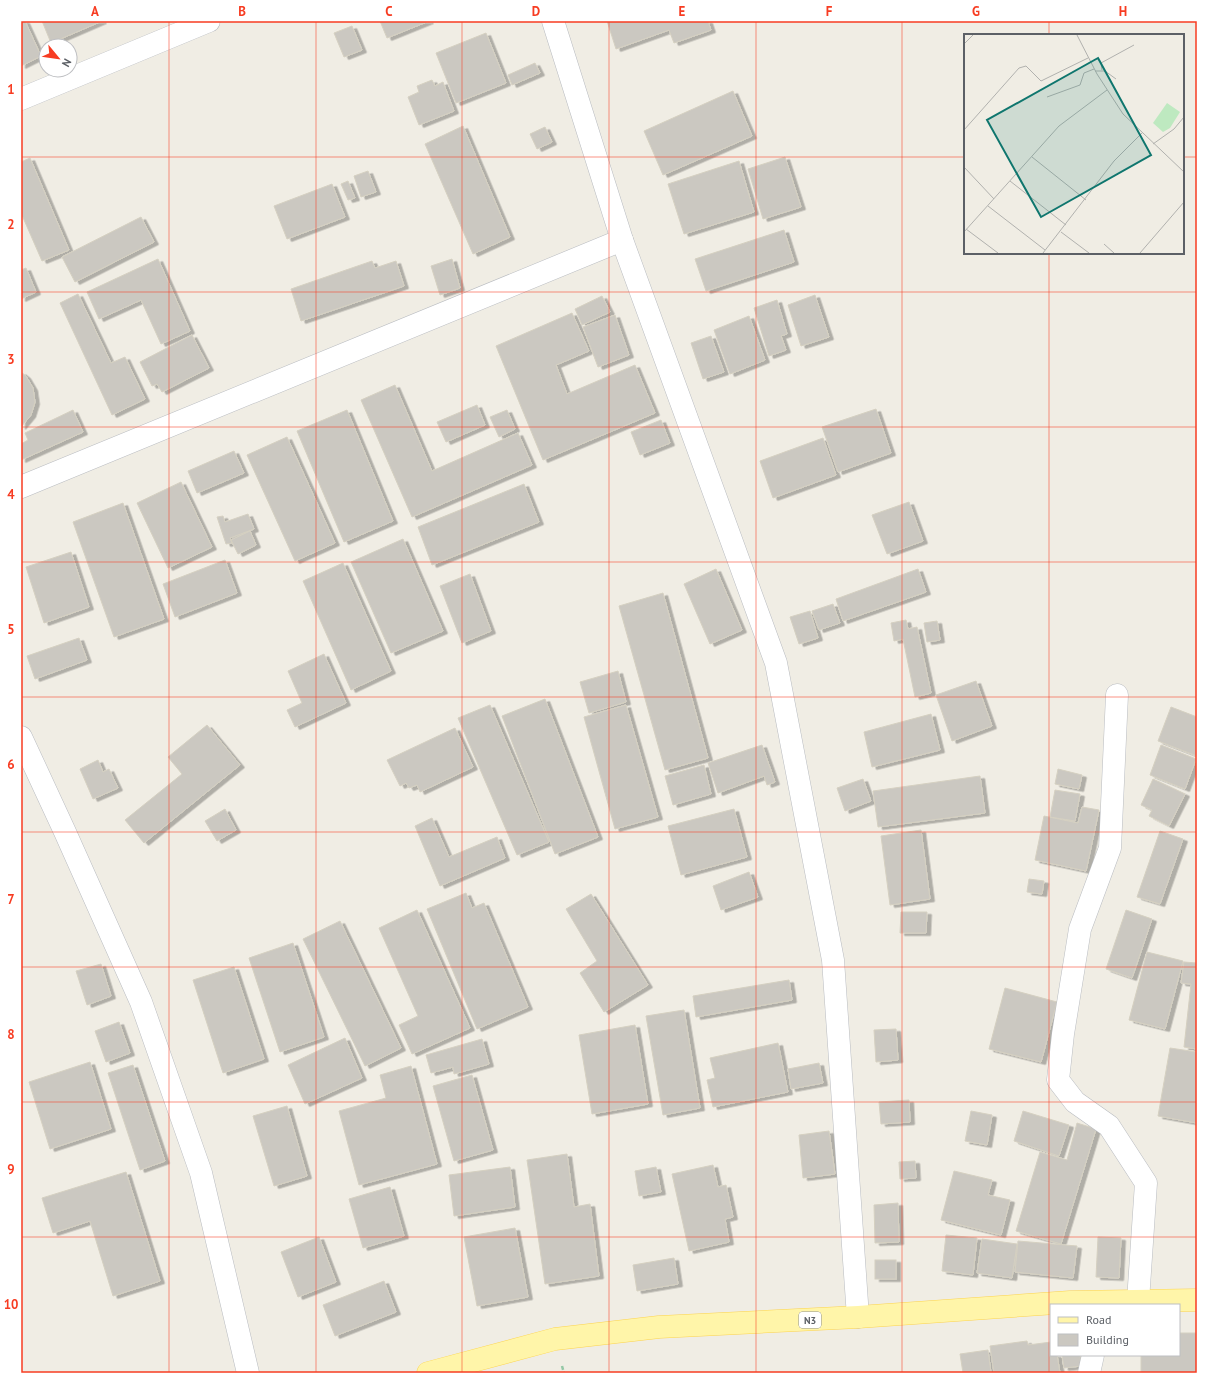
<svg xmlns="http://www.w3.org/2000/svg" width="1218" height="1394" font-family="'PT Sans',sans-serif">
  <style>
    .building { fill: #cbc8c1; stroke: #d5d0c1; filter: url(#shadow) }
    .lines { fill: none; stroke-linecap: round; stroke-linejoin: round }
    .minor-casing { stroke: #b9bcc1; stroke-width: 23 }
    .primary-casing { stroke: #fdd44f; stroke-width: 23 }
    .path { stroke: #95c8a6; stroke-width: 2.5; stroke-dasharray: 4 2; stroke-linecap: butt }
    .minor { stroke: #fff; stroke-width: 22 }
    .primary { stroke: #fff5a9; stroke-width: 22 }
    .grid { fill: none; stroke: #f73c22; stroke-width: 1; stroke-opacity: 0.55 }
    .labels { text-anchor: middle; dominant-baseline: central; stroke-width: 3.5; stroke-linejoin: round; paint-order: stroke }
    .shield { fill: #fff; stroke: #8d9094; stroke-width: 1 }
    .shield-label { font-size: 10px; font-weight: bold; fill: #5c6066 }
    .inset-road { fill: none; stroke: #b1b1ae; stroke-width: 1 }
    .view { fill: #0f766e; fill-opacity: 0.15; stroke: #0f766e; stroke-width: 2 }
    .inset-edge { fill: none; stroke: #5c6066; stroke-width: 2 }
    .neatline { fill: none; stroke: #f73c22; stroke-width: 1.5 }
    .grid-label { font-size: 13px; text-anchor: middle; font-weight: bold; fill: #f73c22 }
  </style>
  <defs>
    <filter id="shadow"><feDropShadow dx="4.5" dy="2.5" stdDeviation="0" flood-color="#0004"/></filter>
  </defs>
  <rect width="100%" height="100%" fill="#f0ede4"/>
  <g class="building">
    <path d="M21 21H25L41 56 21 66Z"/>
    <path d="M42 21H102L51 43Z"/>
    <path d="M380 21H429L387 38Z"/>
    <path d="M607 21H708L711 30 674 43 669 30 616 49Z"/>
    <path d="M352 26 362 50 344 57 334 33Z"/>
    <path d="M486 33 506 83 456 103 436 53Z"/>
    <path d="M535 63 540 73 512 85 508 75Z"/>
    <path d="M432 80 435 86 443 82 454 111 419 125 408 97 419 92 417 86Z"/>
    <path d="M733 91 752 136 663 175 644 131Z"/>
    <path d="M463 126 510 237 473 254 425 144Z"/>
    <path d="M545 127 552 142 537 149 530 134Z"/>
    <path d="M785 157 801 207 763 219 748 169Z"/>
    <path d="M30 158 69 250 42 261 21 213V162Z"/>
    <path d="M739 161 754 212 684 234 668 184Z"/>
    <path d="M368 171 376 192 361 197 354 176Z"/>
    <path d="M348 181 355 198 348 200 341 184Z"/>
    <path d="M332 184 345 217 287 239 274 206Z"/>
    <path d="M141 217 154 242 75 282 62 257Z"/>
    <path d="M784 230 794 262 706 291 695 259Z"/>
    <path d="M158 259 190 331 161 344 141 300 99 319 87 292Z"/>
    <path d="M452 259 460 288 440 295 431 266Z"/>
    <path d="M372 261 375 268 396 261 404 286 301 321 291 289Z"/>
    <path d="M26 268 36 292 21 299V270Z"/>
    <path d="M78 294 111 363 125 357 145 399 112 415 60 303Z"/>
    <path d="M815 295 829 337 801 346 788 305Z"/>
    <path d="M602 296 610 312 582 325 575 309Z"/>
    <path d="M777 300 787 334 781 336 786 350 769 356 754 308Z"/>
    <path d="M572 313 589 351 556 365 567 394 635 365 655 413 543 460 496 346Z"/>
    <path d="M615 315 629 355 598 367 583 327Z"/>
    <path d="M749 316 765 360 730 374 714 330Z"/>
    <path d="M192 335 209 368 162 392 157 384 152 386 140 362Z"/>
    <path d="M711 336 724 372 703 379 691 343Z"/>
    <path d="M21 372 26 376 33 388 35 402 31 415 21 427Z"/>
    <path d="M395 385 432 471 518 433 532 465 412 517 361 400Z"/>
    <path d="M477 405 485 425 446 442 437 422Z"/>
    <path d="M876 409 891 453 838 472 822 427Z"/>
    <path d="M73 410 83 432 21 460V444L28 440 25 433Z"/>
    <path d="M347 410 393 521 344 542 297 431Z"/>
    <path d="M507 410 515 429 499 437 490 417Z"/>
    <path d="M661 420 670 443 640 455 631 432Z"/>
    <path d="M287 437 335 543 295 561 247 455Z"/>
    <path d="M823 438 836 475 773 498 760 461Z"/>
    <path d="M234 451 244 473 197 493 188 471Z"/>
    <path d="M181 482 212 547 168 568 137 503Z"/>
    <path d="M524 484 539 522 432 565 418 527Z"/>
    <path d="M909 502 923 541 887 554 872 515Z"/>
    <path d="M123 503 164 619 114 637 73 522Z"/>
    <path d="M248 514 254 529 230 538 232 543 226 544 217 517 223 516 225 522Z"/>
    <path d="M250 531 256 545 238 554 231 540Z"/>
    <path d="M403 539 443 631 391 653 351 562Z"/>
    <path d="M71 552 89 607 44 623 26 567Z"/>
    <path d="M225 560 237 593 175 617 163 584Z"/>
    <path d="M343 563 391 671 351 690 303 581Z"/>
    <path d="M716 569 742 630 710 644 684 584Z"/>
    <path d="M918 569 926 592 843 621 836 599Z"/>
    <path d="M470 574 491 631 462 643 440 586Z"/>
    <path d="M663 593 708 758 665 770 619 606Z"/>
    <path d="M833 604 840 623 819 630 812 611Z"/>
    <path d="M810 611 818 638 799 644 790 617Z"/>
    <path d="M906 620 908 629 917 627 931 693 915 697 903 639 894 641 891 623Z"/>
    <path d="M937 621 940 640 927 642 924 623Z"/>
    <path d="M79 638 87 660 35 679 27 656Z"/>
    <path d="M324 654 346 703 295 727 287 710 302 703 288 671Z"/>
    <path d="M618 671 626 702 589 713 580 682Z"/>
    <path d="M976 681 992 726 952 741 936 695Z"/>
    <path d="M545 699 598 837 555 854 502 716Z"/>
    <path d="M490 705 549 842 517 855 458 718Z"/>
    <path d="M626 705 658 817 615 829 584 717Z"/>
    <path d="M1171 707 1197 717V756L1158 741Z"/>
    <path d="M931 714 940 750 872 767 864 732Z"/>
    <path d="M207 725 240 765 144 843 125 820 182 774 168 757Z"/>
    <path d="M455 728 473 767 420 792 417 785 409 788 406 783 400 786 387 760Z"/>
    <path d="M762 745 775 782 767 785 764 776 718 793 708 763Z"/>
    <path d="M1161 745 1196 759 1185 789 1150 775Z"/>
    <path d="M98 760 103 772 109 769 118 788 93 799 80 769Z"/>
    <path d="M704 765 711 794 673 805 665 776Z"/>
    <path d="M1058 769 1082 775 1079 789 1055 784Z"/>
    <path d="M980 776 985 813 878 827 873 791Z"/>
    <path d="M863 779 871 801 845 811 837 788Z"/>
    <path d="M1153 779 1185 794 1169 826 1149 816 1152 810 1141 805Z"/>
    <path d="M1055 790 1080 794 1075 821 1050 817Z"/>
    <path d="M1082 807 1099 810 1086 871 1035 860 1044 816 1078 823Z"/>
    <path d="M225 809 236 830 217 841 205 821Z"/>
    <path d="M734 809 747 857 681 875 668 826Z"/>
    <path d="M432 818 449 857 497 837 505 858 440 886 415 826Z"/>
    <path d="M921 830 930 899 890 905 881 836Z"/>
    <path d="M1160 831 1183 839 1160 904 1137 897Z"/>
    <path d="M749 872 758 897 721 910 713 886Z"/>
    <path d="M1029 879 1044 881 1042 894 1027 892Z"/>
    <path d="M466 893 472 908 484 903 528 1007 477 1029 427 909Z"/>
    <path d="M591 894 648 985 604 1012 580 973 597 961 566 909Z"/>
    <path d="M417 910 470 1028 412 1054 399 1025 418 1016 379 928Z"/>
    <path d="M1126 910 1152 919 1132 978 1106 969Z"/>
    <path d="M901 912H927L926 933H900Z"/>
    <path d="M340 921 401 1048 365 1066 303 939Z"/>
    <path d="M293 943 324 1037 280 1052 249 958Z"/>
    <path d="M1147 952 1183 961 1165 1029 1129 1020Z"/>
    <path d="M1184 962 1197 963V1049L1184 1047 1191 984 1181 983Z"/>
    <path d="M101 964 111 996 87 1005 76 971Z"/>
    <path d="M234 967 264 1059 223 1073 193 980Z"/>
    <path d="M789 980 792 1000 696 1017 693 996Z"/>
    <path d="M1005 988 1057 1002 1041 1062 989 1049Z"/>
    <path d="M684 1010 700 1108 663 1115 646 1016Z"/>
    <path d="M119 1022 130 1053 106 1062 95 1031Z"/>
    <path d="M635 1025 648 1104 592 1114 579 1035Z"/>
    <path d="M896 1029 898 1060 876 1062 874 1030Z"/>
    <path d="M345 1038 362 1078 305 1104 288 1065Z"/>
    <path d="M482 1039 489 1064 454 1074 453 1067 431 1073 426 1055Z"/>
    <path d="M778 1043 788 1092 713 1107 707 1080 715 1078 710 1058Z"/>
    <path d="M1170 1048 1197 1052V1123L1158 1116Z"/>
    <path d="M90 1062 111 1129 50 1149 29 1082Z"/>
    <path d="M819 1063 823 1083 791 1089 788 1069Z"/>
    <path d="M133 1065 165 1161 140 1170 108 1073Z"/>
    <path d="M411 1066 437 1164 359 1185 339 1111 386 1098 380 1075Z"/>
    <path d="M472 1075 493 1150 454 1161 433 1086Z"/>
    <path d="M909 1100 910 1122 881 1124 879 1102Z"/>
    <path d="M287 1106 307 1176 274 1186 253 1116Z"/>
    <path d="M971 1111 992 1115 987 1145 965 1141Z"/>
    <path d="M1023 1111 1069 1125 1059 1156 1014 1141Z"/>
    <path d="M1077 1123 1096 1129 1061 1244 1016 1231 1040 1152 1067 1160Z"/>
    <path d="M829 1131 835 1174 803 1178 799 1135Z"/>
    <path d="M567 1154 574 1207 590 1204 599 1276 545 1284 527 1160Z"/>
    <path d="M915 1161 916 1178 900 1179 899 1162Z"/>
    <path d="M713 1165 718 1187 726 1185 733 1217 725 1219 729 1242 689 1251 672 1174Z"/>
    <path d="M510 1167 515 1207 454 1216 449 1175Z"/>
    <path d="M656 1167 661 1192 639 1196 635 1171Z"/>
    <path d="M954 1171 992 1180 988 1195 1010 1200 1001 1235 941 1220Z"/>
    <path d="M126 1172 160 1281 113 1296 90 1221 53 1233 42 1198Z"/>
    <path d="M390 1187 404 1236 363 1248 349 1199Z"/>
    <path d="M898 1203 899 1242 875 1243 874 1205Z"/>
    <path d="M515 1228 528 1297 477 1306 464 1237Z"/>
    <path d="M946 1235 977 1238 973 1275 942 1271Z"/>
    <path d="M319 1237 336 1282 298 1297 281 1252Z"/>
    <path d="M1098 1237 1121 1238 1119 1278 1096 1277Z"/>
    <path d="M982 1239 1017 1244 1012 1278 977 1273Z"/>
    <path d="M1018 1241 1077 1246 1073 1278 1015 1272Z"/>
    <path d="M674 1258 678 1284 637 1291 633 1265Z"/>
    <rect x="875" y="1260" width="21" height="19"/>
    <path d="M384 1281 396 1312 335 1336 323 1305Z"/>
    <path d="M1179 1333H1197V1373H1141V1355H1179Z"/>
    <path d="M1027 1341 1028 1345 1051 1342V1355H1057L1060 1373H994L990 1346Z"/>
    <path d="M988 1350 991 1373H963L960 1354Z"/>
    <path d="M1062 1355H1080L1081 1366 1064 1368Z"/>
  </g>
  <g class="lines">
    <defs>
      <g id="minor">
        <path d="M553 21 622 240 776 663 833 960 858 1317"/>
        <path d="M21 99 209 21"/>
        <path d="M21 487 622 240"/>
        <path d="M1117 695 1110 848 1080 929 1063 1034 1058 1080 1075 1102 1109 1126 1146 1183 1138 1301"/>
        <path d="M21 737 65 832 141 1002 201 1173 248 1373"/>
        <path d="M1089 1373 1093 1355"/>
      </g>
      <path id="primary" d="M428 1373 555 1339 659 1327 858 1317 1070 1302 1197 1300"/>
    </defs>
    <use href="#minor" class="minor-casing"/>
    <use href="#primary" class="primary-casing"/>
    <path class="path" d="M562 1366 564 1373"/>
    <use href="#minor" class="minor"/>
    <use href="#primary" class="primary"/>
  </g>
  <path class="grid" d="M169 21V1373M316 21V1373M462 21V1373M609 21V1373M756 21V1373M902 21V1373M1049 21V35M21 157H965M1183 157H1197M1049 253V1373M21 292H1197M21 427H1197M21 562H1197M21 697H1197M21 832H1197M21 967H1197M21 1102H1197M21 1237H1197"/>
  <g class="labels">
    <rect class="shield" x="799" y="1312" width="22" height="16" rx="3"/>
    <g class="shield-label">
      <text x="810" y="1320">N3</text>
    </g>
  </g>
  <g transform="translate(964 34)">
    <rect width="220" height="220" fill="#f0ede4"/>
    <path d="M203 69 216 78 206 94 199 98 189 89Z" fill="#bee9c0"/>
    <path class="inset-road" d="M113 1 133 40 159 80 220 138M0 10 9 1M138 36 137 29 170 11M131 37H141L152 45M83 63 116 51 120 39 130 35M0 96 55 34 62 32 77 47 124 24M189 110 210 95 220 83M68 123 122 166M0 133 30 165M46 147 102 191M24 172 81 216M2 195 34 219M0 198 95 92 143 56M97 198 125 219M140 210 150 219M79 219 150 127 178 99M176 219 220 168"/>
    <path class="view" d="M134 24 187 121 77 183 23 86Z"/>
    <rect width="220" height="220" class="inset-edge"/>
  </g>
  <rect width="1218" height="1394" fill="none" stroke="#ffffff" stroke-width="44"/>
  <rect x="1050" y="1304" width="130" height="52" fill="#ffffff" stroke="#bebfc2"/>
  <rect x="1058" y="1317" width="20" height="6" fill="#fff5a9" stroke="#bebfc2"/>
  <text x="1086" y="1324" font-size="12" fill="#5c6066">Road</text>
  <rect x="1058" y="1334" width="20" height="12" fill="#cbc8c1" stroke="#bebfc2"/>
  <text x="1086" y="1344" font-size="12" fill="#5c6066">Building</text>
  <g transform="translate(58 58) rotate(119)"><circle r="19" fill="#ffffff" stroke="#bebfc2"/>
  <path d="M0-3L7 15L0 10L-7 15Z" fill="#f73c22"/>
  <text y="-6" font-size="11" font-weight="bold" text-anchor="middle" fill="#5c6066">N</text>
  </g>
  <rect x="22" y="22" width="1174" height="1350" class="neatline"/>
  <g class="grid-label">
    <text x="95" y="16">A</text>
    <text x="242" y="16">B</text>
    <text x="389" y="16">C</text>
    <text x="536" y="16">D</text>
    <text x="682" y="16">E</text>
    <text x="829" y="16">F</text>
    <text x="976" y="16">G</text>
    <text x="1123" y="16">H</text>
    <text x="11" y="94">1</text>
    <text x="11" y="229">2</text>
    <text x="11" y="364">3</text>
    <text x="11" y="499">4</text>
    <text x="11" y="634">5</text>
    <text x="11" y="769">6</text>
    <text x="11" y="904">7</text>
    <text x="11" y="1039">8</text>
    <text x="11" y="1174">9</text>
    <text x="11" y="1309">10</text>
  </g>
</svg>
